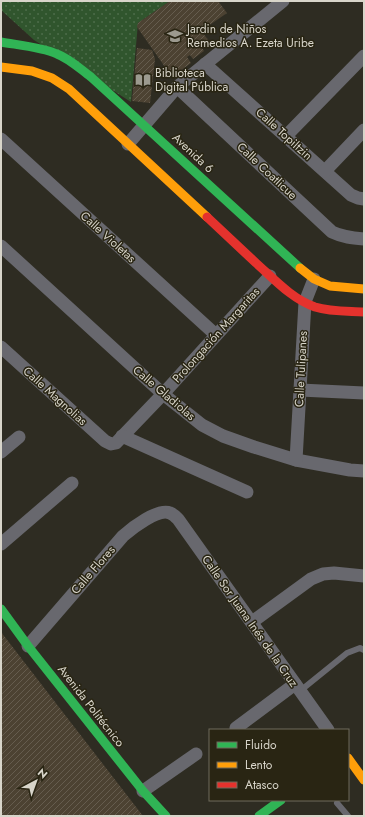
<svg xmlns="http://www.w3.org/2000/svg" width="365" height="817" font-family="Jost,sans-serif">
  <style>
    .grass { fill: url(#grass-dots) }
    .building { fill: url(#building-hatch) }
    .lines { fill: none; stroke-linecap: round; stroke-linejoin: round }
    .lane { stroke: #68686e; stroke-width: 6 }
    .street { stroke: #68686e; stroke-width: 13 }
    .fast { stroke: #30b455; stroke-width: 9 }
    .slow { stroke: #ff9f0a; stroke-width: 9 }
    .jam { stroke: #e5322d; stroke-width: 9 }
    .labels { text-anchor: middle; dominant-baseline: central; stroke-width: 3; stroke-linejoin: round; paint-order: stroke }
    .poi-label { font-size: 12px; fill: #d8d5ca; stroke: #292513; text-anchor: start }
    .street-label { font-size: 12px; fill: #d8d5ca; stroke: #292513 }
  </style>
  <defs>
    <pattern id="grass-dots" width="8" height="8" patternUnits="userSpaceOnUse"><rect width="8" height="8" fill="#30552d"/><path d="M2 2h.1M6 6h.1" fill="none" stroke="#4d6d4a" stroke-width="1.8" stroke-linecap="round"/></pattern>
    <pattern id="building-hatch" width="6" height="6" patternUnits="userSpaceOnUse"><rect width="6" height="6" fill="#4c4232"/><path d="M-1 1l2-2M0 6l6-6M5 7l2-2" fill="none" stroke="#655c4e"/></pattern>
  </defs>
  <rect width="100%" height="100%" fill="#2e2c22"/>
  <path class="grass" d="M1 1H170L138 23 131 102 34 40 1 10Z"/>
  <g class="building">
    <path d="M170 1H218L227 13 201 31 210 42 202 48 204 51 193 59 190 55 187 57 191 63 172 77 137 27 138 23Z"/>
    <path d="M137 48 152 50 155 59 150 103 132 101Z"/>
    <path d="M1 632 143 816H1Z"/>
  </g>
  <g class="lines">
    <g class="lane">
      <path d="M300 691 347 653 360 648 364 650"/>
      <path d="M337 803 348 816"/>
    </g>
    <g class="street">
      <path d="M205 64 351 195 358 198 364 199"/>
      <path d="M177 87 332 232C342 237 353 238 364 239"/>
      <path d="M286 136 364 56"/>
      <path d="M1 139 216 335"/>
      <path d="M128 144 177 87 283 1"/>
      <path d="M325 171 364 130"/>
      <path d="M1 246 163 394 202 425 223 436 254 447 296 460 350 470 364 471"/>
      <path d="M1 347 105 441 111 444 116 443 163 394 270 276"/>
      <path d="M300 390 364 393"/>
      <path d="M122 436 247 492"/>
      <path d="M1 452 19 437"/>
      <path d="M296 460 305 302 314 279"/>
      <path d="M1 544 72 483"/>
      <path d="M252 622 311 579 323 574 334 573 364 576"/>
      <path d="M28 646 123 536C132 528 158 508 170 513 173 514 176 517 178 519L328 730"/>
      <path d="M236 728 295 684"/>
      <path d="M143 791 196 754"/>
    </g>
    <g class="fast">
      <path d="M1 42C18 45 42 47 57 54 70 59 80 69 91 77L300 268"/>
      <path d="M1 609 28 646 143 791 166 816"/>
      <path d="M259 816 281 800"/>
    </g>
    <g class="slow">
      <path d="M1 67 32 71 52 78 69 89 207 217"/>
      <path d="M300 268 314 279 330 286 364 289"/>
      <path d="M348 758 364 780"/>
    </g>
    <path class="jam" d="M207 217C223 232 240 248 256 263 274 279 292 299 315 307 331 312 348 311 364 312"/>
  </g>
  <defs>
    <symbol id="school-bare" viewBox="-9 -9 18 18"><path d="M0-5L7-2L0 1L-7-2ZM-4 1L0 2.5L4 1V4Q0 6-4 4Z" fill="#9c9a8f" stroke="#292513" stroke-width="2.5" paint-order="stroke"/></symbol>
    <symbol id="library-bare" viewBox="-9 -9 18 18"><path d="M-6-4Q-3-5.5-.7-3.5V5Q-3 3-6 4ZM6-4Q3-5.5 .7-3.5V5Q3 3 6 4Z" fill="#9c9a8f" stroke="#292513" stroke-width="2.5" paint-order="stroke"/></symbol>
  </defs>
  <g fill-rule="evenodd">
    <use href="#school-bare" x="164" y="25" width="22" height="22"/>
    <use href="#library-bare" x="132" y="69" width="22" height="22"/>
  </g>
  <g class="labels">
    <g class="poi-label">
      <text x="187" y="29">Jardin de Niños<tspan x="187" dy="14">Remedios A. Ezeta Uribe</tspan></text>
      <text x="155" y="73">Biblioteca<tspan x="155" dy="14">Digital Pública</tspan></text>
    </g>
    <g class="street-label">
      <text transform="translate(284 134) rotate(42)">Calle Topiltzin</text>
      <text transform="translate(193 153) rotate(43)">Avenida 6</text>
      <text transform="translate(267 171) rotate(43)">Calle Coatlicue</text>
      <text transform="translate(108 237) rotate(42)">Calle Violetas</text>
      <text transform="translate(216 335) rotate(-48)">Prolongación Margaritas</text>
      <text transform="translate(301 369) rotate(-87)">Calle Tulipanes</text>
      <text transform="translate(164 393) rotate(40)">Calle Gladiolas</text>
      <text transform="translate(55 396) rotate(42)">Calle Magnolias</text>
      <text transform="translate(93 570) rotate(-49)">Calle Flores</text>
      <text transform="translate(250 621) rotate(55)">Calle Sor Juana Inés de la Cruz</text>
      <text transform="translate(91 706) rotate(52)">Avenida Politécnico</text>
    </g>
  </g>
  <rect width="365" height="817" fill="none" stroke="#d8d5ca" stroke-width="4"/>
  <rect x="209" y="729" width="140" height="72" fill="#292513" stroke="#6f6b5c"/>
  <rect x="217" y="742" width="20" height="6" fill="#30b455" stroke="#6f6b5c"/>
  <text x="245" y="749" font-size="12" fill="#d8d5ca">Fluido</text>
  <rect x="217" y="762" width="20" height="6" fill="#ff9f0a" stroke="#6f6b5c"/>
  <text x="245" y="769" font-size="12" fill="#d8d5ca">Lento</text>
  <rect x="217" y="782" width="20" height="6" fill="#e5322d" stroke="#6f6b5c"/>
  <text x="245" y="789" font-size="12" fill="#d8d5ca">Atasco</text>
  <g transform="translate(36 781) rotate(41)" stroke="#292513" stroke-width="3" paint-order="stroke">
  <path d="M0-3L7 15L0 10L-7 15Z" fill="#d8d5ca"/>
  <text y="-6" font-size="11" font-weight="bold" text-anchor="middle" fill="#d8d5ca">N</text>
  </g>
</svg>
